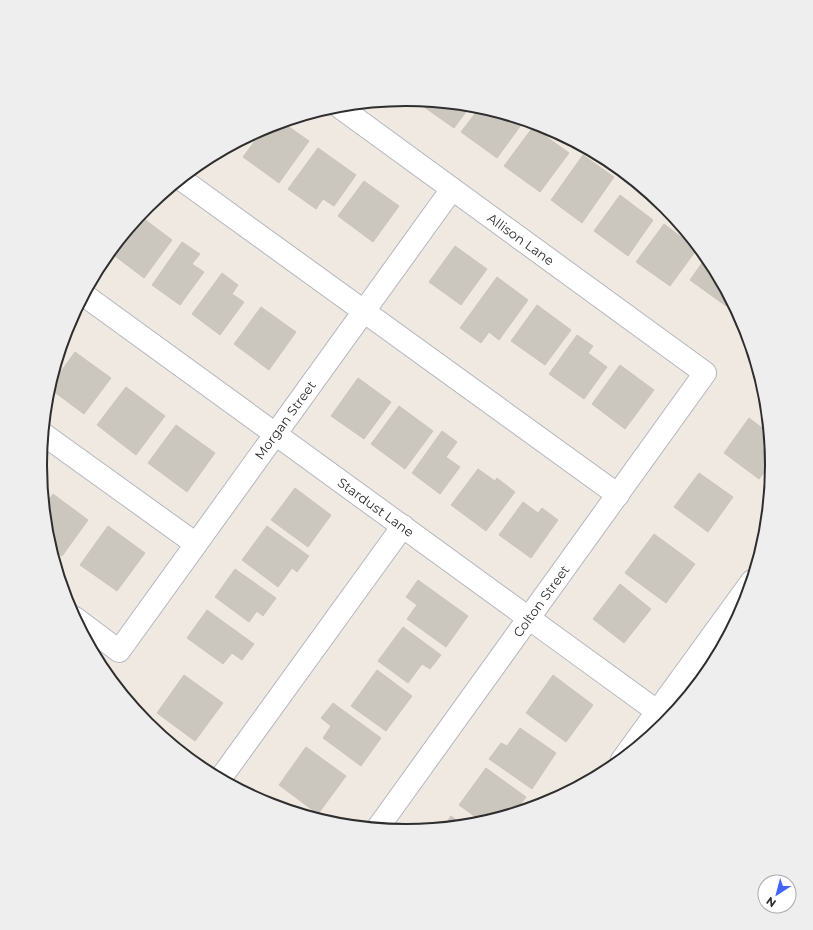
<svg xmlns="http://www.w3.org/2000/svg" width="813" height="930" font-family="Montserrat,sans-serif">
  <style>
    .building { fill: #cbc7bf; stroke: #cbc5ba }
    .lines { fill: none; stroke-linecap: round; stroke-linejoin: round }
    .minor-casing { stroke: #b4b7c1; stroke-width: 24 }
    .minor { stroke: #fff; stroke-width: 22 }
    .labels { text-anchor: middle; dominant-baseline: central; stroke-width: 3; stroke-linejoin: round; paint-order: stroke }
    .street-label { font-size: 13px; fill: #2e2e2e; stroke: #fff }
    .rim { fill: none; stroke: #2e2e2e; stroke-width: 2 }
  </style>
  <rect width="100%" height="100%" fill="#efe9e1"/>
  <g class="building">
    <path d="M418 100 471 105 454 128 417 102Z"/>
    <path d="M481 106 520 118 524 121 497 158 461 132Z"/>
    <path d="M282 122 309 141 279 183 243 157 265 127Z"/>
    <path d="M533 127 569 153 540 192 504 166Z"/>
    <path d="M318 148 356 175 334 206 323 199 316 209 288 189Z"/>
    <path d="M583 155 614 177 582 223 551 200Z"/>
    <path d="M364 181 399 206 373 242 338 216Z"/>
    <path d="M620 195 653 220 628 256 594 231Z"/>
    <path d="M139 215 172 240 144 278 111 253Z"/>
    <path d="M664 224 697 249 670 286 636 262Z"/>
    <path d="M182 242 200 254 192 264 204 272 180 305 152 285Z"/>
    <path d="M455 246 487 269 461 305 429 282Z"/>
    <path d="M707 256 711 262 731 299 726 306 690 280Z"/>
    <path d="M222 273 238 285 232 294 244 302 220 335 192 314Z"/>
    <path d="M497 277 528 300 499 340 489 332 481 343 460 328Z"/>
    <path d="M537 305 571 330 545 365 511 341Z"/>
    <path d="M261 307 296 332 269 370 234 344Z"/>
    <path d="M577 335 593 346 588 353 607 367 584 399 549 374Z"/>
    <path d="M75 352 111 378 84 414 49 388Z"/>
    <path d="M620 365 654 390 625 429 592 404Z"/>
    <path d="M358 378 391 402 364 439 331 416Z"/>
    <path d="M126 387 165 416 136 455 97 425Z"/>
    <path d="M399 406 433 431 405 469 371 444Z"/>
    <path d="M749 418 770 434 773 461 759 479 724 453Z"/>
    <path d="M176 425 215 453 187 492 148 463Z"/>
    <path d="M442 431 457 442 446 457 460 467 440 494 412 473Z"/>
    <path d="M478 469 495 481 497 478 515 492 486 531 451 505Z"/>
    <path d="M699 473 733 497 708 532 674 507Z"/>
    <path d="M295 488 331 515 308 547 271 520Z"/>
    <path d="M53 494 88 520 62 556 50 548 47 536 44 507Z"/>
    <path d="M523 502 538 513 542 508 558 520 531 558 499 535Z"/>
    <path d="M108 526 145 553 117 591 80 565Z"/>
    <path d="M267 526 309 556 297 572 292 568 278 587 242 560Z"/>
    <path d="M654 534 695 564 666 603 625 573Z"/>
    <path d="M235 569 276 598 263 616 257 611 249 622 215 597Z"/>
    <path d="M418 580 468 616 446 647 407 619 417 605 406 597Z"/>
    <path d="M620 584 651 609 624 643 593 619Z"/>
    <path d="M207 610 254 644 242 660 232 653 223 664 187 638Z"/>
    <path d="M403 627 441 655 430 669 422 664 408 683 378 661Z"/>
    <path d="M377 670 412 696 386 731 351 706Z"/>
    <path d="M184 675 223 703 195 741 157 713Z"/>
    <path d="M553 675 593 705 566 742 526 713Z"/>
    <path d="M333 703 381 738 361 766 323 738 331 726 321 718Z"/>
    <path d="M520 728 556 753 532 789 489 759 501 743 507 746Z"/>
    <path d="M306 747 346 776 318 814 279 785Z"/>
    <path d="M486 768 526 797 514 813 484 823 459 805Z"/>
    <path d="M451 816 464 826 443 828Z"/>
  </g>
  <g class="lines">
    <defs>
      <g id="minor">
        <path d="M337 105 705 373 377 829"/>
        <path d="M181 179 618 495"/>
        <path d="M84 295 669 720"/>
        <path d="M43 434 196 544"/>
        <path d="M75 618 119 651 452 189"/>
        <path d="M622 760 752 581"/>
        <path d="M220 779 403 526"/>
      </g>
    </defs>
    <use href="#minor" class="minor-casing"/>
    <use href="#minor" class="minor"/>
  </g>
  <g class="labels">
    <g class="street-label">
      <text transform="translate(521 239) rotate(36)">Allison Lane</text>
      <text transform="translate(285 420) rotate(-54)">Morgan Street</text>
      <text transform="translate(376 507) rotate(36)">Stardust Lane</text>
      <text transform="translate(541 601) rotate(-54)">Colton Street</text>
    </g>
  </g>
  <path d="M0 0H813V930H0ZM47 465a359 359 0 1 1 718 0a359 359 0 1 1-718 0Z" fill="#eee" fill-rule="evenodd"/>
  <path class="rim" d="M47 465a359 359 0 1 1 718 0a359 359 0 1 1-718 0Z"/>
  <g transform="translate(777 894) rotate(216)"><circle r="19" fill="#ffffff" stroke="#ababab"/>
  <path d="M0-3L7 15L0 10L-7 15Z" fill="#4264fb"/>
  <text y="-6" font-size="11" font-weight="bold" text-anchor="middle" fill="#2e2e2e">N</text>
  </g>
</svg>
